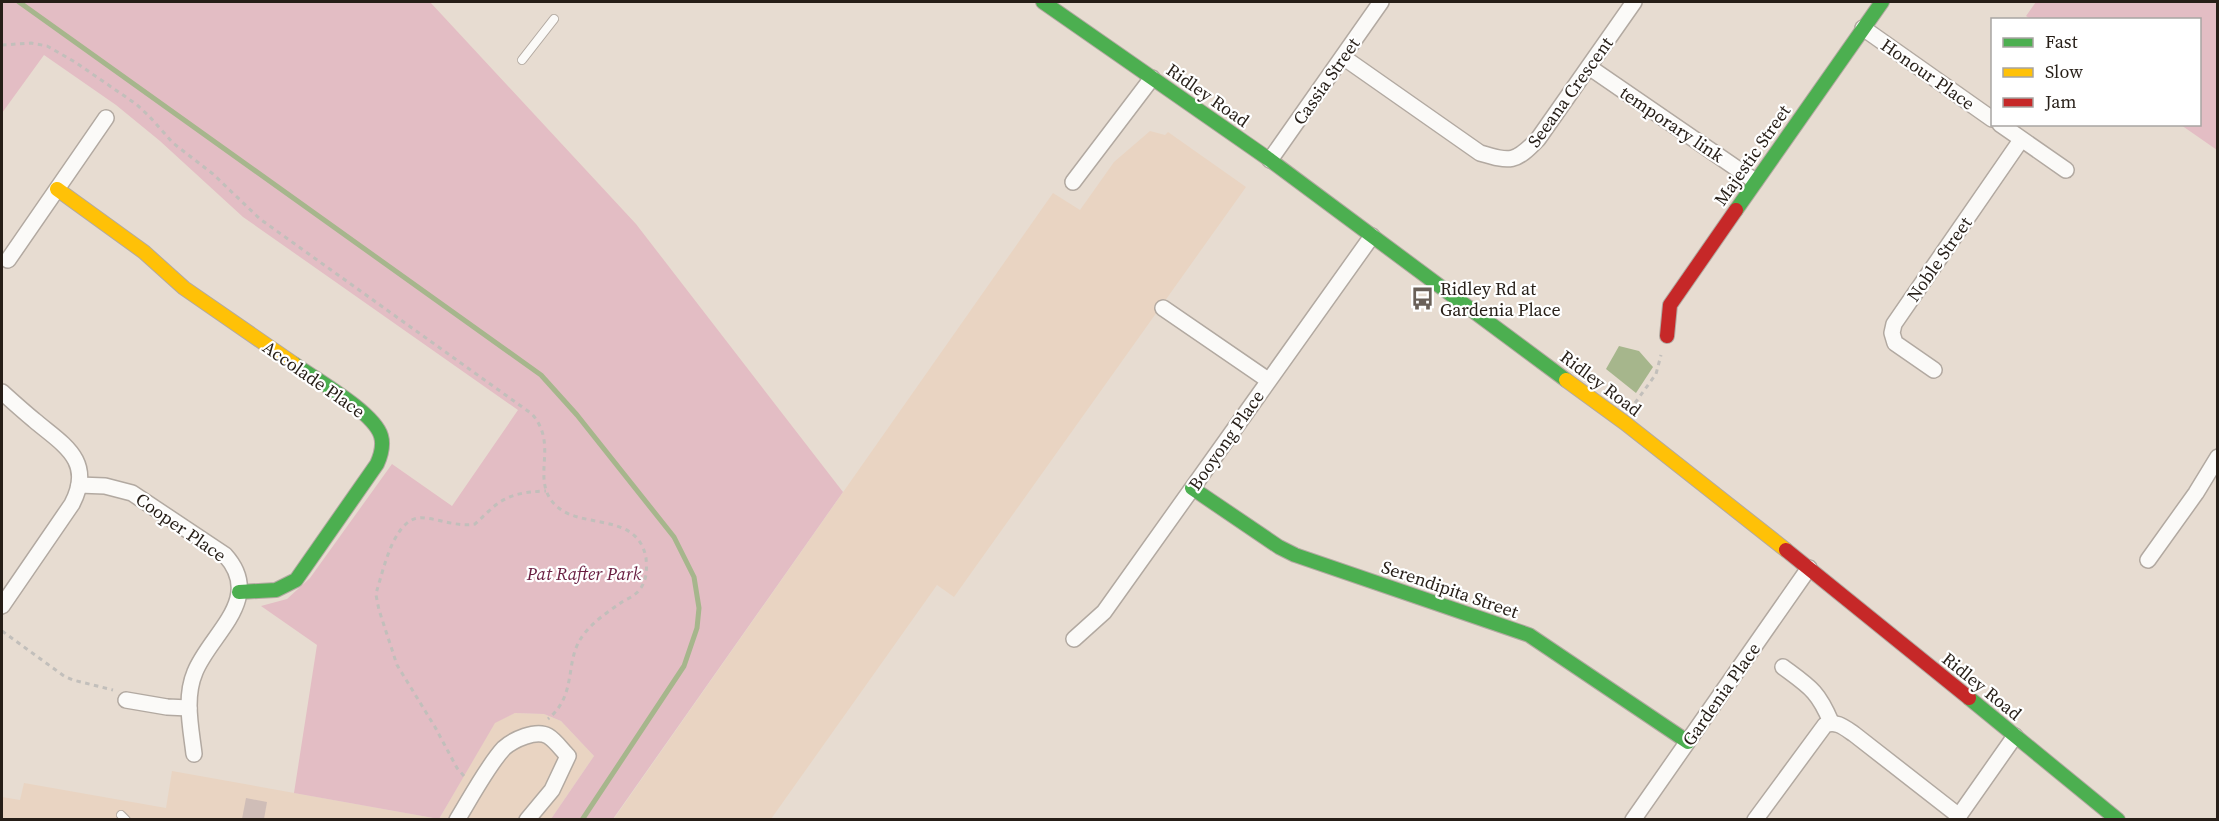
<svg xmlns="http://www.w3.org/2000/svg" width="2219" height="821" font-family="'Source Serif 4',serif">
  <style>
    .built { fill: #e9d4c2 }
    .green { fill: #e3bdc4 }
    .water { fill: #a6b68c }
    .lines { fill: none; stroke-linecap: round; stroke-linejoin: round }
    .stream { stroke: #a6b68c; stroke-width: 5 }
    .building { fill: #cfbdb7 }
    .lane-casing { stroke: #b2a9a1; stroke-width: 10 }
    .street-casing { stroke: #b2a9a1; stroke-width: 18 }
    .fast-casing { stroke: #b2a9a1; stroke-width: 16 }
    .slow-casing { stroke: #b2a9a1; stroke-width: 16 }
    .jam-casing { stroke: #b2a9a1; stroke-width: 16 }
    .path { stroke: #c2bfbb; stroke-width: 3; stroke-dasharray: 4.5 4.5; stroke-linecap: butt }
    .lane { stroke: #fbfaf8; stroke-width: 8 }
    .street { stroke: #fbfaf8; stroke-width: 15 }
    .fast { stroke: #4caf50; stroke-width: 14 }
    .slow { stroke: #ffc107; stroke-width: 14 }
    .jam { stroke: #c62828; stroke-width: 14 }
    .labels { text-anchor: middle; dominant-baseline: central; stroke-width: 4.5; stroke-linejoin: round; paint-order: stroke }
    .street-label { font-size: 18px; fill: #261e17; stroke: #fff }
    .poi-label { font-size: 18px; fill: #261e17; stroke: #fff; text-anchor: start }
    .park-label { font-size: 18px; font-style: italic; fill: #681d40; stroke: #fff }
  </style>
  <rect width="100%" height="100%" fill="#e7dcd1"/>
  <g class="built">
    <path d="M1150 131 1165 135 1168 132 1246 187 954 597 937 585 771 819 613 820 1053 193 1080 210 1114 162Z"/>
    <path d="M515 713 544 714 561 721 594 756 551 819 2 820V797L20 800 24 783 166 808 172 771 439 819 495 722Z"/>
  </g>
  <g class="green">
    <path d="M2 2H430L636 224 843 492 613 819H551L594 756 561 721 544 714 515 713 495 723 439 819 294 793 317 645 261 606 287 599 310 578 392 464 452 506 518 410 243 217 160 141 116 105 44 55 2 113Z"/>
    <path d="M2036 2H2217V150L2181 125 2200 124V20L2031 19 2026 16Z"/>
  </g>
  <path class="water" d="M1619 346 1639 351 1653 367 1636 393 1606 369Z"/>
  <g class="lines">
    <path class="stream" d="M19 2 541 375 577 415 674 537 694 577 699 608 697 628 684 666 582 820"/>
  </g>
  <path class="building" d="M246 798 267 802 264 819H242Z"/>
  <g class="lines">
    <defs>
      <g id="lane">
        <path d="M522 60 554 19"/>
        <path d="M121 815 126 820"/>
      </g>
      <g id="street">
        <path d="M1863 28 1992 119"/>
        <path d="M1343 57 1480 153C1511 162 1515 163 1538 139L1634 2"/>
        <path d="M1589 67 1755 181"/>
        <path d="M2000 124 2066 170"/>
        <path d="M1270 160 1381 2"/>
        <path d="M1073 182 1152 78"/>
        <path d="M8 260 106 118"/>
        <path d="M1163 308 1268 380"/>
        <path d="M1934 370 1895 343 1892 333 1894 324 2021 140"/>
        <path d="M2 392C12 401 23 411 34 420 62 444 95 460 72 504L2 606"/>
        <path d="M79 485 105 486 132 493 225 555C265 599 210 634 195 672 184 698 191 728 194 754"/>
        <path d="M2148 560 2196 493 2218 457"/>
        <path d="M1074 639 1104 612 1372 236"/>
        <path d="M1783 667C1810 687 1818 691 1831 722"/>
        <path d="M126 700 167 707 189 708"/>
        <path d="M457 820C470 799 488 765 504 748 513 740 536 729 548 736 555 740 562 750 568 756L552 790 527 820"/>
        <path d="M1633 820 1809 568"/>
        <path d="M1755 820 1825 725C1836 720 1845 728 1854 734L1959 816"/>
        <path d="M1956 820 2015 736"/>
      </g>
      <g id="fast">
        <path d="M1043 2 1270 160 1566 380"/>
        <path d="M1736 210 1882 2"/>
        <path d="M1192 488 1279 547 1295 555 1529 635 1688 742"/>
        <path d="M239 592 276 590 296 580 377 464C381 455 384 446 381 436 374 412 315 379 294 364"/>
        <path d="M1969 698 2118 820"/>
      </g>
      <g id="slow">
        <path d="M57 189 144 252 184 288 294 364"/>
        <path d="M1566 380 1625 423 1786 550"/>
      </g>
      <g id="jam">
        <path d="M1667 336 1670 305 1736 210"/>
        <path d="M1786 550 1969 698"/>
      </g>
    </defs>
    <use href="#lane" class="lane-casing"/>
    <use href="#street" class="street-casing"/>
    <use href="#fast" class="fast-casing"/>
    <use href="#slow" class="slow-casing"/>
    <use href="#jam" class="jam-casing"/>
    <g class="path">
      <path d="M2 45 31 43 47 46 75 62 136 104 149 116 173 143 213 174 260 219 532 414C558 444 533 474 551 500 574 533 637 508 646 558 647 569 647 580 640 589 636 595 629 598 622 602 609 611 594 621 584 634 563 660 579 693 548 719"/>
      <path d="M1635 403 1656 374 1661 355"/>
      <path d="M2 631 64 676 73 680 113 690"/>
      <path d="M464 776 457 768 435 727 397 665 379 610 376 595 377 590C384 568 395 513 425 518 442 520 458 527 475 524 480 520 484 515 489 511 506 494 523 492 546 491"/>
    </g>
    <use href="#lane" class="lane"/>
    <use href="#street" class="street"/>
    <use href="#fast" class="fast"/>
    <use href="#slow" class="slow"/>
    <use href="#jam" class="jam"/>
  </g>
  <defs>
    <symbol id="bus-bare" viewBox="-9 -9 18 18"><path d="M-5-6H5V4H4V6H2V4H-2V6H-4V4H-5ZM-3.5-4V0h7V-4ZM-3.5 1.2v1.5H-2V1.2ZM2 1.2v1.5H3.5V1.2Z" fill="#6a6058" stroke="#fff" stroke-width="2.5" paint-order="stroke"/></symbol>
  </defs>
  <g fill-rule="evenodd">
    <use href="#bus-bare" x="1406" y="282" width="33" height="33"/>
  </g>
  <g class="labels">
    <g class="street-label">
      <text transform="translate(1928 74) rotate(35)">Honour Place</text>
      <text transform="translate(1326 81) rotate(-55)">Cassia Street</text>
      <text transform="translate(1570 92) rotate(-54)">Seeana Crescent</text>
      <text transform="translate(1208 95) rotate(35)">Ridley Road</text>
      <text transform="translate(1672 124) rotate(34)">temporary link</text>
      <text transform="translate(1752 155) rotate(-55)">Majestic Street</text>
      <text transform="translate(1939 259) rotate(-55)">Noble Street</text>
      <text transform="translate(314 379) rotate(35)">Accolade Place</text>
      <text transform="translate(1601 383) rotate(37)">Ridley Road</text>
      <text transform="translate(1226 440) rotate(-55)">Booyong Place</text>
      <text transform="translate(181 527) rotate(35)">Cooper Place</text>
      <text transform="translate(1450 589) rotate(19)">Serendipita Street</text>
      <text transform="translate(1982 686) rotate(39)">Ridley Road</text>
      <text transform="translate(1721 694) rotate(-55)">Gardenia Place</text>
    </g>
    <g class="poi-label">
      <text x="1440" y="288">Ridley Rd at<tspan x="1440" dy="21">Gardenia Place</tspan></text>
    </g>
    <g class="park-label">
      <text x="584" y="573">Pat Rafter Park</text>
    </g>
  </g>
  <rect width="2219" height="821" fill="none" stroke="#261e17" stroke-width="6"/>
  <rect x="1991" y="18" width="210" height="108" fill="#ffffff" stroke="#a8a5a2" stroke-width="1.5"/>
  <rect x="2003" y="38" width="30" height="9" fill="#4caf50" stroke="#a8a5a2" stroke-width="1.5"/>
  <text x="2045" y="48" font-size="18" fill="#261e17">Fast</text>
  <rect x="2003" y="68" width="30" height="9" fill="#ffc107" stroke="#a8a5a2" stroke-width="1.5"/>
  <text x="2045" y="78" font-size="18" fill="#261e17">Slow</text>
  <rect x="2003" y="98" width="30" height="9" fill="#c62828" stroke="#a8a5a2" stroke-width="1.5"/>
  <text x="2045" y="108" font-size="18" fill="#261e17">Jam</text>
</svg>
